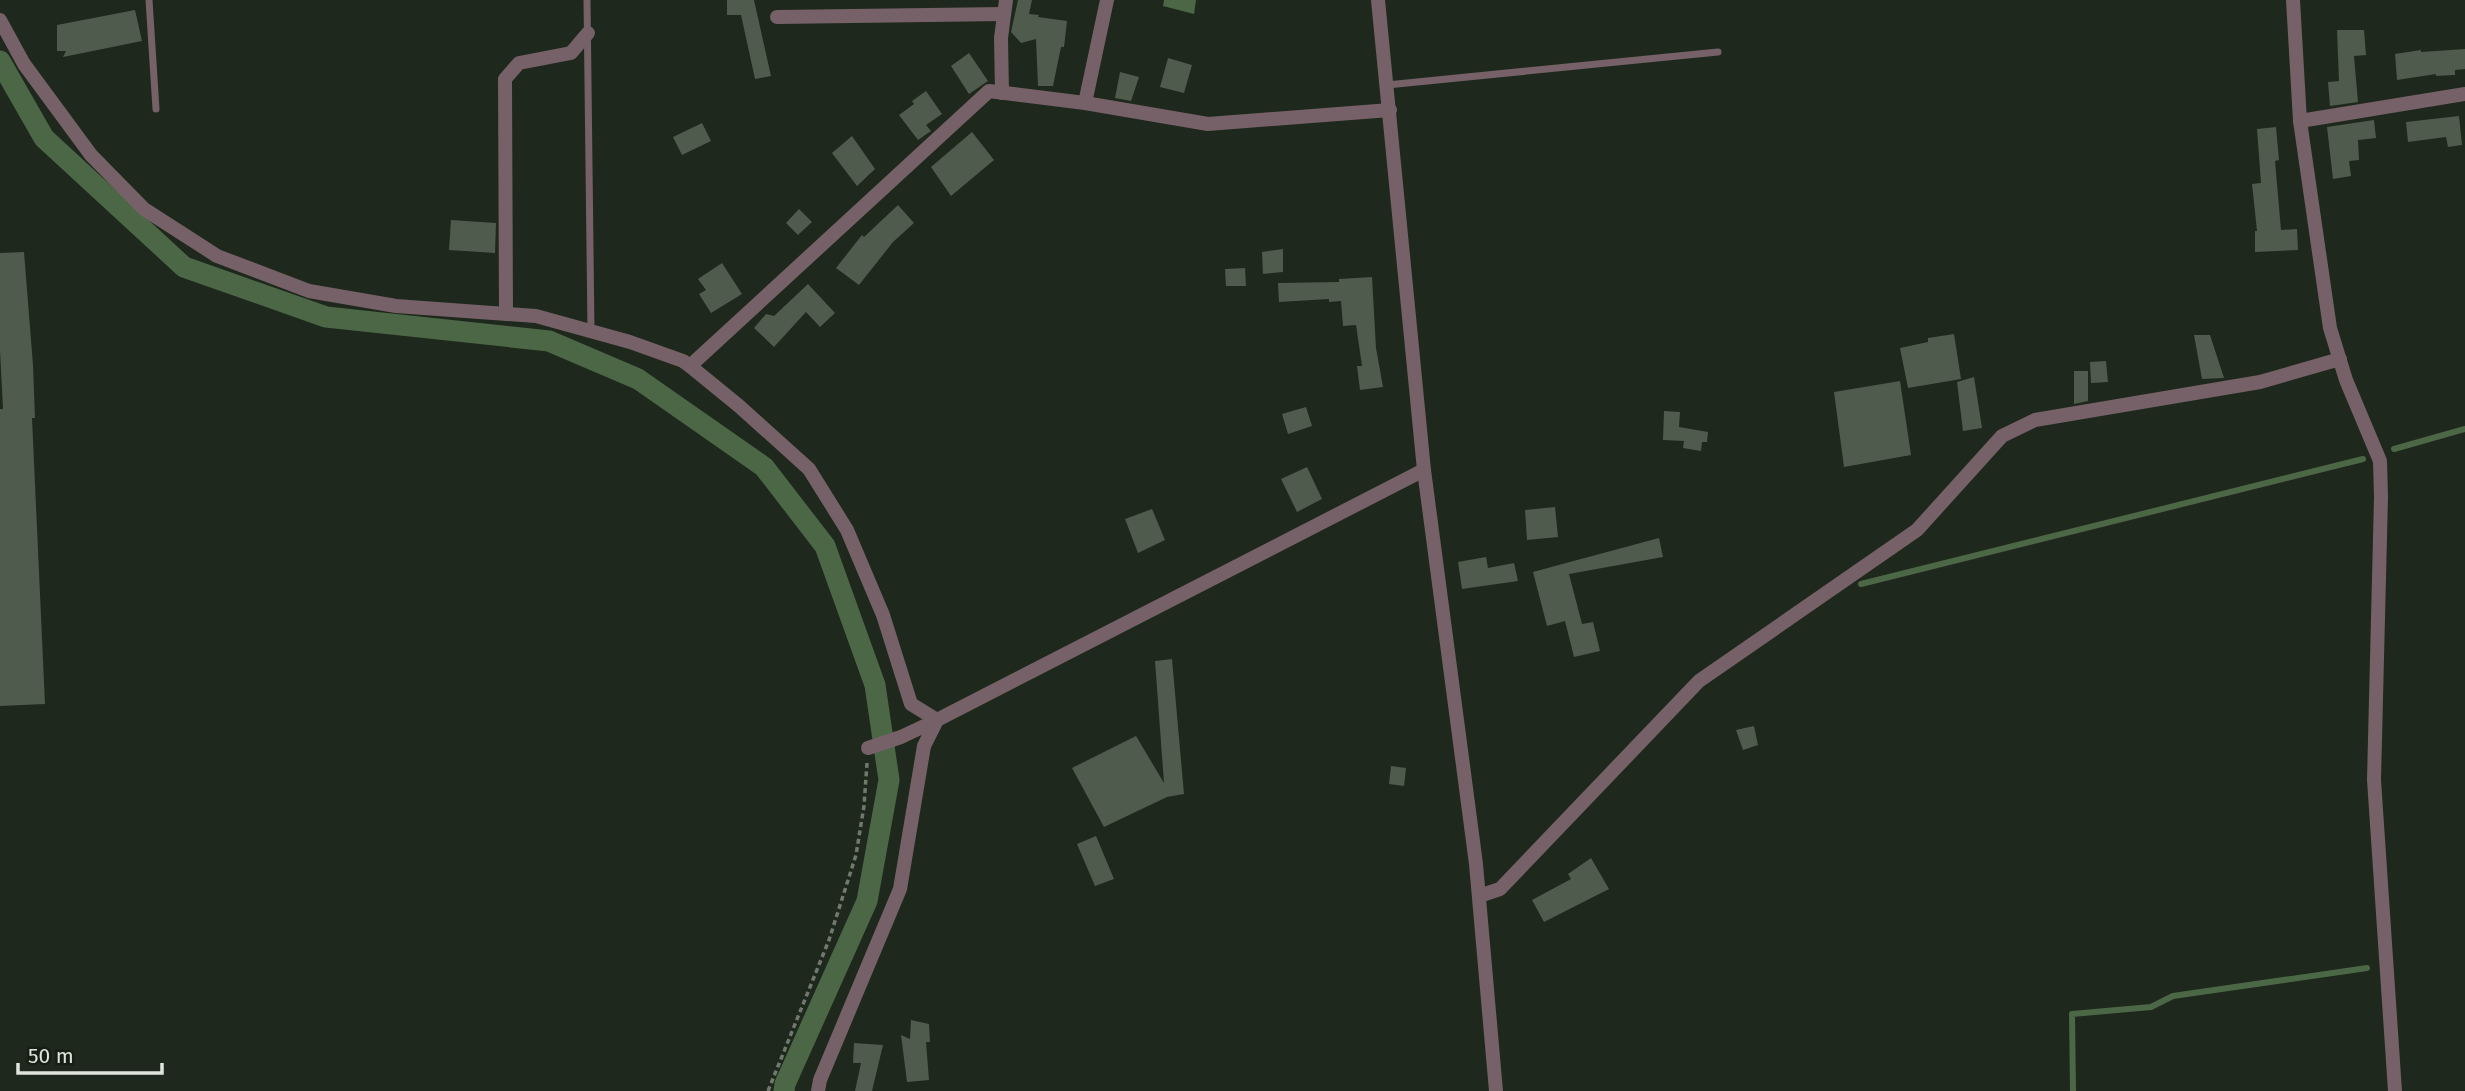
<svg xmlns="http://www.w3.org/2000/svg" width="2465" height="1091" font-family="'Fira Sans',sans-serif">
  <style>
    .water { fill: #4c6746 }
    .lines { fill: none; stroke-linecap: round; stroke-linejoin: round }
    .stream { stroke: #4c6746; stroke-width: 6 }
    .canal { stroke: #4c6746; stroke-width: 21 }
    .building { fill: #4f5b4c }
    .path { stroke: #71796f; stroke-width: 3.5; stroke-dasharray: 5 3.5; stroke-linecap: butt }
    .service { stroke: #756167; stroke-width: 7 }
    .minor { stroke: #756167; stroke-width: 14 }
  </style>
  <rect width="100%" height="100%" fill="#1e281c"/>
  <path class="water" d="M1164 0H1196L1194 14 1163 6Z"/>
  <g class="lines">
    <g class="stream">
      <path d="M2394 449 2465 429"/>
      <path d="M1861 584 2363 459"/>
      <path d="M2073 1091 2072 1014 2151 1007 2173 996 2367 968"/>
    </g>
    <path class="canal" d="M0 61 44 138 184 267 326 317 549 341 638 379 764 467 825 546 875 685 889 780 867 901 785 1084 784 1091"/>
  </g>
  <g class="building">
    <path d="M727 0H754L771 76 755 79 741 15H727Z"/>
    <path d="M1018 0H1032L1029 14 1039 15 1038 17 1067 21 1064 47H1061L1053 86H1038L1036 39 1021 43 1011 32Z"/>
    <path d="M135 10 142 41 63 57 66 51H57V25Z"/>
    <path d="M2337 30H2364L2366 55 2354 56 2358 102 2330 106 2328 82 2339 81Z"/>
    <path d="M2465 49V69L2455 70V75L2436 76V74L2397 80 2395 54 2421 50V52Z"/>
    <path d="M969 53 988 81 969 94 951 66Z"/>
    <path d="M1168 58 1192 65 1184 93 1160 87Z"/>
    <path d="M1120 72 1139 77 1131 101 1115 98Z"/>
    <path d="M926 91 942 114 926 125 931 131 918 140 899 115 914 104 912 101Z"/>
    <path d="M2459 116 2462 145 2448 147 2446 137 2408 142 2406 122Z"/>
    <path d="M2374 120 2376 138 2358 140 2359 160 2349 161 2351 176 2333 179 2327 127Z"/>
    <path d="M702 123 711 141 682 155 673 137Z"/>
    <path d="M2276 127 2279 160 2275 161 2281 230 2297 229 2298 250 2255 252V231H2257L2252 184 2261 183 2257 129Z"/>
    <path d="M972 132 994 160 951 196 931 167Z"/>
    <path d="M852 136 875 169 857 186 832 153Z"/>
    <path d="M898 205 914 223 893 242 859 285 836 268 862 235 864 237Z"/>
    <path d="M799 209 812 222 798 235 786 223Z"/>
    <path d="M451 220 496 223 495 253 449 250Z"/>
    <path d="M1283 249V272L1263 274 1262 252Z"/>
    <path d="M24 252 33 365 35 418H32L45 704 0 706V409H3L0 351V253Z"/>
    <path d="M722 263 742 294 711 313 699 294 706 290 698 279Z"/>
    <path d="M1245 268 1246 286H1226L1225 269Z"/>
    <path d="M1372 277 1376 348 1383 387 1360 390 1357 366H1362L1356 325 1343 326 1341 301 1329 302V299L1279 302 1278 283 1339 282V279Z"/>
    <path d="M808 284 835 313 820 327 806 312 774 347 754 328 766 314 774 316Z"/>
    <path d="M1954 334 1961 379 1908 388 1900 348 1928 342V338Z"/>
    <path d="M2194 335H2210L2224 378 2202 379Z"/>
    <path d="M2106 361 2108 382 2091 383 2090 362Z"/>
    <path d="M2074 371H2088V401L2074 404Z"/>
    <path d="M1974 377 1982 428 1963 431 1957 382Z"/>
    <path d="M1900 381 1911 455 1844 467 1834 392Z"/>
    <path d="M1306 407 1312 426 1288 434 1282 414Z"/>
    <path d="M1664 411 1680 412 1679 427 1708 432 1707 442H1702L1701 451 1683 448 1684 441 1663 440Z"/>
    <path d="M1307 467 1322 499 1297 512 1281 479Z"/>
    <path d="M1555 507 1558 537 1527 540 1525 510Z"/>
    <path d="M1152 509 1165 540 1138 553 1125 519Z"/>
    <path d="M1659 538 1663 557 1569 574 1582 624 1593 622 1600 651 1574 657 1565 621 1547 626 1533 572 1566 563 1568 570 1566 563Z"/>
    <path d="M1486 557 1488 568 1514 563 1518 581 1462 589 1458 562Z"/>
    <path d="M1172 659 1184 794 1167 797 1104 827 1072 768 1136 736 1164 783 1155 661Z"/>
    <path d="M1754 726 1758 745 1743 750 1736 730Z"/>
    <path d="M1391 766 1406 768 1404 786 1389 784Z"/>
    <path d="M1096 836 1114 879 1095 886 1077 844Z"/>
    <path d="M1591 858 1609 889 1544 922 1532 900 1571 879 1568 874Z"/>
    <path d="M911 1020 929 1024 930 1042H926L929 1080 907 1082 901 1035 910 1039Z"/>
    <path d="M854 1043 883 1045 872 1091H855L861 1063H853Z"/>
  </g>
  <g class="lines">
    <path class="path" d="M768 1091 829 940 856 855 864 806 867 763"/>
    <g class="service">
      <path d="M149 0 156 109"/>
      <path d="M587 0 591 331"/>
      <path d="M1387 85 1718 52"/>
    </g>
    <g class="minor">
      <path d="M1378 0 1424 470 1476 864 1496 1091"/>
      <path d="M2293 0 2300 121 2330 328 2346 380 2380 461 2381 497 2374 780 2395 1091"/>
      <path d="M777 17 1004 14"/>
      <path d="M0 20 24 64 91 155 144 209 217 256 309 291 396 306 536 316 630 342 683 361 690 366 739 406 809 469 847 530 883 615 911 704 937 720"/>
      <path d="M1002 93 1001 38 1006 0"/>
      <path d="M1085 103 1107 0"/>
      <path d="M2300 121 2465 94"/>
      <path d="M506 314 505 79 519 63 571 53 588 33"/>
      <path d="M690 366 989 91 1085 103 1208 124 1390 110"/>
      <path d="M868 748 901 737 937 720"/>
      <path d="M1479 896 1500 889 1699 681 1917 530 2002 436 2035 420 2260 382 2340 359"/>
      <path d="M818 1091 820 1080 900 889 924 746 937 720 1424 470"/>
    </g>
  </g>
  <path d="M18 1063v10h144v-10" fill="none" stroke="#dfe5dd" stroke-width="3.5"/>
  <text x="28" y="1063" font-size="21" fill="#dfe5dd" stroke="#151f13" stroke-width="5" paint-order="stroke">50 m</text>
</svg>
